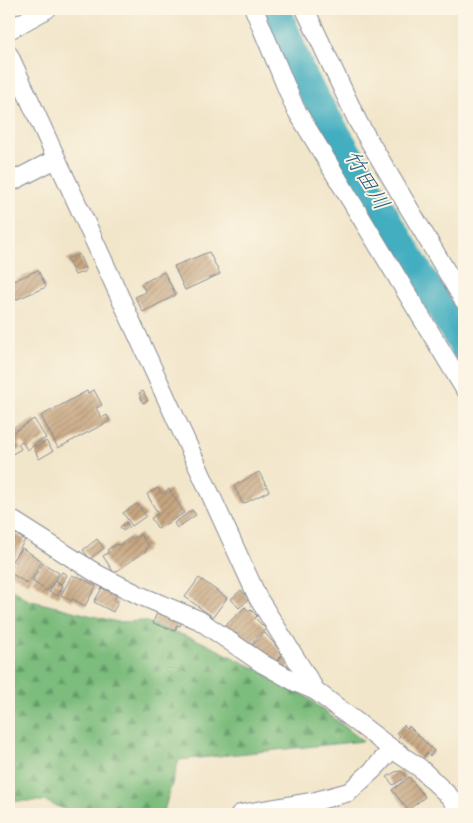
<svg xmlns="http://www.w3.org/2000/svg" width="473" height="823" font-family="'Indie Flower','Klee One',sans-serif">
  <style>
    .forest { fill: url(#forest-firs); stroke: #4b766d }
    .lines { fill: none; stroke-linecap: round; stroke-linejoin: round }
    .river { stroke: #42aec0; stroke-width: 28 }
    .building { fill: url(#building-hatch) }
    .minor-casing { stroke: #868a94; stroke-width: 20 }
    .minor { stroke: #fff; stroke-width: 18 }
    .labels { text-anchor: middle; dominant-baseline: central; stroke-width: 4; stroke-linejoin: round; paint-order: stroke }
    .water-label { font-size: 22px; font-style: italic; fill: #295b80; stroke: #fcf5e5 }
  </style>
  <defs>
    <pattern id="forest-firs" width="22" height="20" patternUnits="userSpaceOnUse" patternTransform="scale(1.25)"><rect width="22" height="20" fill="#7bbc7c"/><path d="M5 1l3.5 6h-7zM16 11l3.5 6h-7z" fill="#649969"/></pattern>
    <pattern id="building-hatch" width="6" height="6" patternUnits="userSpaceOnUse" patternTransform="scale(1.25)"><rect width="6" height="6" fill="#c7a680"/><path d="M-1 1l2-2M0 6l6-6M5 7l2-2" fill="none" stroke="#a1886c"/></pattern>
  </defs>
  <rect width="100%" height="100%" fill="#fcf5e5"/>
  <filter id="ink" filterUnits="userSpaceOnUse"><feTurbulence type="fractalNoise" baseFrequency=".02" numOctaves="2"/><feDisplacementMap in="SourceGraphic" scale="10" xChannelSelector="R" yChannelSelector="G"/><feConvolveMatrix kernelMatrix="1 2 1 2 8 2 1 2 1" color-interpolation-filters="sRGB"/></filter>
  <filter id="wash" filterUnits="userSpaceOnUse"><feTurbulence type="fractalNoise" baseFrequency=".0096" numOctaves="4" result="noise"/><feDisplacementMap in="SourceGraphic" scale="20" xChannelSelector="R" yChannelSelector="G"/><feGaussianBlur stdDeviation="1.12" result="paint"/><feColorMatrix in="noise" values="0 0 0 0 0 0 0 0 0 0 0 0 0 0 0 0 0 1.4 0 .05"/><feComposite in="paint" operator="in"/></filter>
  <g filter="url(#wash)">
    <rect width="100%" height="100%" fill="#f2e6ca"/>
    <path class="forest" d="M9 587 28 600 117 622 144 621 202 642 295 688 363 741 179 760 163 814H75L45 801H9Z"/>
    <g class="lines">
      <path class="river" d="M277 9 303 77 464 348"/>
    </g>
    <g id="blocks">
      <g class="building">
        <path d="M209 252 220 274 185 290 174 266Z"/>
        <path d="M79 254 86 271 75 275 67 259Z"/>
        <path d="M38 270 46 287 15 300 9 283Z"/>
        <path d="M164 272 176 295 143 312 135 297 146 292 141 284Z"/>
        <path d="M94 390 102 405 96 408 102 418 107 415 110 421 58 448 41 416 87 391 88 393Z"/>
        <path d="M143 391 148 401 143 403 139 393Z"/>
        <path d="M34 419 46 438 27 450 22 441 18 444 21 449 9 456V435Z"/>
        <path d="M46 441 53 451 39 459 34 448Z"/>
        <path d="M259 472 269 491 243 504 234 486Z"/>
        <path d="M158 488 162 494 169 489 184 513 158 529 151 518 158 514 147 494Z"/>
        <path d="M137 504 146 516 132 526 123 513Z"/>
        <path d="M192 510 196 515 177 528 174 523Z"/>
        <path d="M126 522 129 527 123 531 120 527Z"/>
        <path d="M14 533 25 540 9 566V541Z"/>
        <path d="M140 534 149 547 146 549 147 550 114 573 103 556 109 552 107 550 117 544 118 546 131 537 133 539Z"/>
        <path d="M97 539 104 548 90 559 83 550Z"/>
        <path d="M22 548 42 561 28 584 9 572Z"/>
        <path d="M43 563 59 573 47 591 32 581Z"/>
        <path d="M62 572 67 575 61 584 56 580Z"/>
        <path d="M72 575 76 577 77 576 96 586 85 606 73 599 72 601 61 595Z"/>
        <path d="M199 578 227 598 213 617 185 597Z"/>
        <path d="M55 581 63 586 58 596 49 592Z"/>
        <path d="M102 588 117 595 114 600 118 602 113 612 94 602Z"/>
        <path d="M241 590 249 599 239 608 231 599Z"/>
        <path d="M245 607 249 611 250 609 257 616 255 618 266 629 248 646 236 633 233 636 224 627Z"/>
        <path d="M158 610 183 619 180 626 177 625 175 631 153 623Z"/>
        <path d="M265 633 283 654 274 663 264 653 261 655 252 645Z"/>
        <path d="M283 655 290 665 285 671 276 663Z"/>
        <path d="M404 725 407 728 409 726 434 751 430 756 427 753 421 760 398 738 400 736 396 733Z"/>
        <path d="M401 771 406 777 393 785 387 777 395 772Z"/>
        <path d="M409 777 425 797 408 810 392 790Z"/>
      </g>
    </g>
  </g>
  <g filter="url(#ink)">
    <use href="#blocks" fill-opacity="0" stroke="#868a94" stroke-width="1"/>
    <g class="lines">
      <defs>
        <g id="minor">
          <path d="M254 9 295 108 464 388"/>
          <path d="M305 9 358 122 464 301"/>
          <path d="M9 30 47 9"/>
          <path d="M9 55 258 598 316 691 392 749 420 768 450 797 462 814"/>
          <path d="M9 183 56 159"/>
          <path d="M9 518 99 575 141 596 199 620 263 664 297 683 316 691"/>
          <path d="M240 814 316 801 349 792 375 768 392 749"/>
        </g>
      </defs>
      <use href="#minor" class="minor-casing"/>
      <use href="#minor" class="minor"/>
    </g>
  </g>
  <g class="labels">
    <g class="water-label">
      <text transform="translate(365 181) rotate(59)">竹田川</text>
    </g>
  </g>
  <rect width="473" height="823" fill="none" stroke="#fcf5e5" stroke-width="30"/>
</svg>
